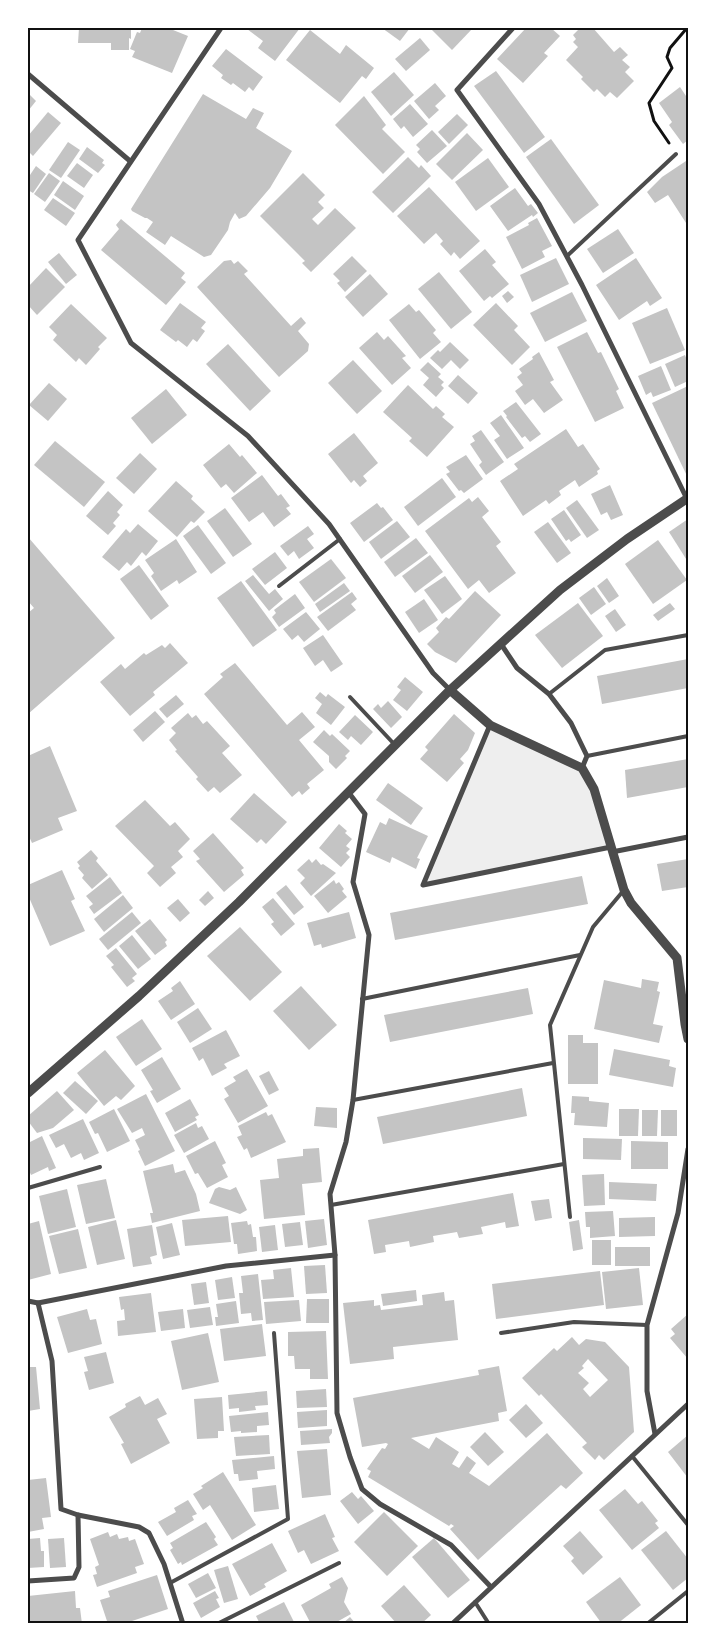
<svg xmlns="http://www.w3.org/2000/svg" width="716" height="1651" font-family="Montserrat,sans-serif">
  <style>
    .green { fill: #eee }
    .building { fill: #c4c4c4; fill-rule: evenodd }
    .lines { fill: none; stroke-linecap: round; stroke-linejoin: round }
    .path { stroke: #111; stroke-width: 3 }
    .service { stroke: #4c4c4c; stroke-width: 4 }
    .minor { stroke: #4c4c4c; stroke-width: 5 }
    .tertiary { stroke: #4c4c4c; stroke-width: 9 }
    .neatline { fill: none; stroke: #111; stroke-width: 2 }
  </style>
  <rect width="100%" height="100%" fill="#fff"/>
  <path class="green" d="M490 725 582 768 611 847 423 885Z"/>
  <g class="building">
    <path d="M79 28H131V39L129 38V50H111V43H78Z"/>
    <path d="M142 28H168L188 36 172 73 132 57 135 51 130 49 137 32 140 33Z"/>
    <path d="M248 28H300L275 61 258 48 263 41 247 29Z"/>
    <path d="M382 28H410L400 41Z"/>
    <path d="M432 28H473L452 50 431 29Z"/>
    <path d="M526 28H551L560 36 544 53 548 56 523 83 497 59Z"/>
    <path d="M580 28H593L614 52 620 47 628 55 622 60 630 67 625 72 634 81 617 98 610 92 605 97 597 89 594 92 581 79 583 77 566 60 578 47 573 42 576 39 573 35Z"/>
    <path d="M310 30 340 54 346 45 374 68 366 79 362 76 340 103 286 60Z"/>
    <path d="M420 38 430 50 406 71 395 59Z"/>
    <path d="M226 49 263 77 253 91 249 87 245 92 233 83 231 85 221 78 223 75 212 66Z"/>
    <path d="M496 71 545 137 524 153 474 86Z"/>
    <path d="M394 72 414 95 391 116 371 92Z"/>
    <path d="M435 83 446 96 435 106 439 110 429 119 414 101Z"/>
    <path d="M680 87 688 99V140L683 144 669 125 672 122 659 103Z"/>
    <path d="M28 93 36 101 28 111Z"/>
    <path d="M203 94 246 119 253 108 264 113 256 128 292 151 270 188 246 216 239 219 235 213 230 222 228 230 211 255 204 257 171 236 165 245 146 232 153 222 147 218H145L132 211 131 209Z"/>
    <path d="M364 96 386 125 382 129 405 152 383 174 335 125Z"/>
    <path d="M410 104 428 124 413 137 404 126 401 129 393 119Z"/>
    <path d="M48 112 61 123 33 156 28 151V136Z"/>
    <path d="M457 114 468 125 449 144 438 132Z"/>
    <path d="M432 130 447 146 427 163 417 152 420 149 416 145Z"/>
    <path d="M467 133 483 150 452 180 436 164Z"/>
    <path d="M551 139 599 205 574 224 526 157Z"/>
    <path d="M68 142 80 150 61 178 49 170Z"/>
    <path d="M87 147 104 160 102 163 105 165 98 173 79 159Z"/>
    <path d="M408 157 419 168 421 165 431 176 393 213 372 192Z"/>
    <path d="M488 158 509 187 476 211 455 182Z"/>
    <path d="M686 161 688 164V226L668 195 655 203 647 192 662 177Z"/>
    <path d="M77 163 93 175 84 188 67 176Z"/>
    <path d="M36 166 46 174 33 193 28 190V178Z"/>
    <path d="M49 173 60 181 45 202 34 194Z"/>
    <path d="M303 173 325 195 318 202 324 208 312 219 318 225 335 208 356 228 311 272 302 263 305 261 260 216Z"/>
    <path d="M63 181 84 196 75 210 54 195Z"/>
    <path d="M429 187 480 241 460 259 454 252 451 256 440 244 443 241 436 233 424 244 397 216Z"/>
    <path d="M515 188 528 206 531 204 538 213 533 217 532 215 508 231 490 206Z"/>
    <path d="M53 198 75 213 66 226 44 210Z"/>
    <path d="M537 218 552 246 542 251 545 257 522 269 506 237 529 225 528 223Z"/>
    <path d="M121 219 185 273 181 278 186 282 166 305 101 250 119 229 116 225Z"/>
    <path d="M618 229 634 253 603 273 587 249Z"/>
    <path d="M485 249 496 262 492 265 509 284 492 298 490 296 484 301 459 271Z"/>
    <path d="M59 253 77 275 66 284 48 262Z"/>
    <path d="M352 256 367 271 345 292 337 283 340 281 333 274Z"/>
    <path d="M556 258 569 284 532 302 520 275Z"/>
    <path d="M636 258 662 298 650 306 647 301 619 320 596 285Z"/>
    <path d="M231 260 234 264 238 261 248 271 244 274 291 326 301 317 306 323 298 331 309 344 308 351 279 377 197 287 224 261Z"/>
    <path d="M46 268 65 287 37 315 28 305V287Z"/>
    <path d="M439 272 472 312 451 329 418 289Z"/>
    <path d="M370 274 388 294 363 317 345 297Z"/>
    <path d="M508 291 514 297 507 303 502 296Z"/>
    <path d="M572 292 587 321 545 342 530 313Z"/>
    <path d="M180 303 206 322 201 328 205 331 197 342 193 339 187 347 178 340 176 342 160 330Z"/>
    <path d="M496 303 518 326 514 330 530 347 512 365 473 325Z"/>
    <path d="M71 304 107 338 98 347 100 349 86 365 79 358 76 362 53 340 57 335 49 327Z"/>
    <path d="M409 304 416 312 419 310 436 330 433 333 441 342 420 359 389 320Z"/>
    <path d="M667 308 685 350 650 364 632 323Z"/>
    <path d="M377 332 384 340 388 336 406 356 402 358 411 368 392 385 359 348Z"/>
    <path d="M587 332 598 353 601 352 619 389 616 391 624 408 595 422 557 347Z"/>
    <path d="M450 342 469 360 460 369 451 360 442 369 430 358 438 350 440 352Z"/>
    <path d="M228 344 271 391 250 411 206 364Z"/>
    <path d="M539 352 554 380 550 382 563 400 544 413 533 399 525 405 515 391 523 385 517 377 522 373 519 369 533 359 532 357Z"/>
    <path d="M685 355 688 363V381L675 387 665 364Z"/>
    <path d="M353 360 382 391 357 414 328 383Z"/>
    <path d="M428 362 441 374 438 377 444 382 441 385 444 388 436 397 423 385 429 378 420 370Z"/>
    <path d="M661 366 671 390 653 397 651 392 646 395 638 376Z"/>
    <path d="M458 375 478 393 468 404 448 386Z"/>
    <path d="M49 383 67 399 48 421 29 405Z"/>
    <path d="M408 385 433 409 436 406 445 414 442 417 454 427 427 457 409 441 412 438 383 412Z"/>
    <path d="M688 386V478L652 403Z"/>
    <path d="M166 389 187 415 152 444 131 418Z"/>
    <path d="M516 402 541 434 530 442 525 436 522 438 506 417 507 416 503 411Z"/>
    <path d="M501 415 524 448 507 459 494 440 500 436 490 423Z"/>
    <path d="M566 429 578 447 583 444 600 469 597 471 598 474 579 487 575 480 559 491 561 495 549 504 546 500 523 516 500 481 518 469 514 464Z"/>
    <path d="M481 430 504 462 486 475 479 465 482 462 470 444 475 441 472 436Z"/>
    <path d="M354 433 378 463 363 476 367 481 360 487 354 480 351 483 328 454Z"/>
    <path d="M55 441 105 482 84 507 34 465Z"/>
    <path d="M229 444 240 457 242 455 257 473 234 493 226 484 221 488 203 465Z"/>
    <path d="M140 453 157 469 134 494 116 478Z"/>
    <path d="M466 455 483 479 464 493 461 490 459 491 446 474 450 472 446 467Z"/>
    <path d="M262 475 278 496 281 494 290 506 286 508 291 514 274 527 263 512 249 522 231 498Z"/>
    <path d="M442 478 456 497 418 526 404 507Z"/>
    <path d="M176 481 193 496 191 499 205 512 194 523 191 521 177 537 148 511Z"/>
    <path d="M610 485 623 515 611 520 607 512 601 515 591 494Z"/>
    <path d="M108 491 123 505 117 512 120 515 113 523 116 526 108 535 86 516Z"/>
    <path d="M478 497 489 511 482 517 501 542 496 546 516 573 489 593 479 580 468 589 425 531 469 498 472 502Z"/>
    <path d="M577 500 599 530 587 538 566 508Z"/>
    <path d="M377 503 381 508 383 507 393 520 364 542 350 523Z"/>
    <path d="M225 508 252 544 233 557 207 521Z"/>
    <path d="M564 510 581 535 571 542 569 539 566 541 551 519Z"/>
    <path d="M688 519V562L669 532Z"/>
    <path d="M397 521 410 537 381 559 369 542Z"/>
    <path d="M548 522 571 553 557 563 534 532Z"/>
    <path d="M138 524 158 541 146 556 142 552 131 566 127 562 119 571 102 557 126 529 130 533Z"/>
    <path d="M198 525 226 563 211 574 183 536Z"/>
    <path d="M308 526 314 534 307 539 314 548 299 559 294 551 288 556 280 546Z"/>
    <path d="M28 537 115 638 28 714V613L34 608 28 601Z"/>
    <path d="M416 538 428 553 395 577 384 562Z"/>
    <path d="M176 539 197 572 179 584 177 580 161 591 151 576 154 573 145 560Z"/>
    <path d="M658 540 687 580 653 604 625 564Z"/>
    <path d="M275 552 287 568 265 585 252 569Z"/>
    <path d="M430 555 443 572 415 593 402 576Z"/>
    <path d="M331 559 346 578 314 602 299 582Z"/>
    <path d="M139 565 169 606 151 620 120 579Z"/>
    <path d="M253 575 269 594 275 589 283 599 269 611 245 581Z"/>
    <path d="M445 576 462 599 442 614 424 590Z"/>
    <path d="M607 578 619 596 609 603 597 586Z"/>
    <path d="M241 581 277 630 253 647 217 598Z"/>
    <path d="M344 583 350 591 320 612 315 604Z"/>
    <path d="M594 587 606 604 591 615 579 598Z"/>
    <path d="M475 591 501 615 456 663 435 652 427 644 439 632 436 628 446 617 449 619Z"/>
    <path d="M352 592 357 599 351 604 356 610 328 631 317 617Z"/>
    <path d="M295 594 305 608 279 627 272 617 276 613 274 610Z"/>
    <path d="M424 599 438 620 419 633 405 612Z"/>
    <path d="M578 603 603 636 562 668 535 635Z"/>
    <path d="M670 603 675 609 658 621 653 615Z"/>
    <path d="M615 609 626 625 616 632 605 616Z"/>
    <path d="M306 612 320 629 304 642 298 635 292 640 283 629Z"/>
    <path d="M323 635 343 664 331 672 323 660 315 666 303 648Z"/>
    <path d="M170 643 188 663 153 692 155 695 130 716 100 682 121 664 125 669 144 653 146 655 162 645 165 648Z"/>
    <path d="M688 659V688L602 704 597 676Z"/>
    <path d="M235 663 287 725 302 712 315 727 299 740 324 770 307 784 310 788 302 795 299 791 292 797 204 694 223 677 220 674Z"/>
    <path d="M405 677 423 692 407 711 393 700 401 690 397 687Z"/>
    <path d="M320 692 326 697 328 694 345 707 331 725 316 713 322 704 315 698Z"/>
    <path d="M176 695 184 704 167 718 159 709Z"/>
    <path d="M388 701 402 717 391 728 373 709 378 704 381 708Z"/>
    <path d="M155 711 165 722 143 742 133 730Z"/>
    <path d="M188 713 192 718 196 715 203 724 207 721 230 746 222 753 242 775 220 793 214 787 208 792 196 779 198 777 175 751 177 750 169 740 176 733 171 728Z"/>
    <path d="M454 714 475 733 468 750 460 759 464 763 447 782 420 759 428 750 425 747Z"/>
    <path d="M355 715 373 732 361 745 351 736 348 740 339 732Z"/>
    <path d="M324 730 330 736 332 734 350 751 345 756 347 758 336 769 329 762V756L313 742Z"/>
    <path d="M50 746 77 811 58 818 63 830 32 843 28 834V756Z"/>
    <path d="M688 759V787L627 798 625 770Z"/>
    <path d="M388 783 423 808 411 825 376 800Z"/>
    <path d="M254 793 287 822 266 844 261 839 257 843 230 819Z"/>
    <path d="M145 800 170 826 175 822 190 839 178 851 183 857 171 867 176 873 160 887 147 873 154 866 115 826Z"/>
    <path d="M389 818 428 836 417 858 420 859 416 869 392 857 390 863 366 852 380 822 386 825Z"/>
    <path d="M339 824 347 831 345 833 352 839 346 846 350 849 346 853 350 857 341 867 319 848Z"/>
    <path d="M213 833 244 868 241 870 244 875 224 892 196 861 200 859 193 851Z"/>
    <path d="M91 850 98 858 96 861 108 875 92 889 82 878 84 875 78 868 80 866 77 862Z"/>
    <path d="M309 859 312 863 316 859 321 865 323 864 336 873 311 896 300 883 305 878 297 870Z"/>
    <path d="M688 859V887L662 891 657 864Z"/>
    <path d="M62 870 75 899 71 901 85 931 50 946 28 895V885Z"/>
    <path d="M582 876 588 904 395 940 390 913Z"/>
    <path d="M110 877 122 893 94 914 89 907 93 904 86 896Z"/>
    <path d="M334 880 336 884 339 882 344 889 342 891 347 897 328 913 314 896Z"/>
    <path d="M286 885 304 907 294 915 276 893Z"/>
    <path d="M208 891 214 898 205 906 199 900Z"/>
    <path d="M123 895 133 908 104 932 94 919Z"/>
    <path d="M273 898 295 924 281 936 271 924 274 922 262 907Z"/>
    <path d="M178 899 190 913 180 922 167 908Z"/>
    <path d="M132 912 141 923 108 950 99 939Z"/>
    <path d="M349 912 356 938 322 948 321 944 314 946 307 923Z"/>
    <path d="M150 919 167 940 165 942 167 946 155 955 135 931Z"/>
    <path d="M240 927 282 972 250 1001 207 956Z"/>
    <path d="M132 935 151 959 138 969 119 946Z"/>
    <path d="M116 948 137 974 132 978 135 981 127 987 111 967 114 965 106 956Z"/>
    <path d="M642 979 659 982 657 991 660 992 653 1024 663 1026 659 1043 594 1029 604 980 641 988Z"/>
    <path d="M180 981 195 1004 171 1020 158 1001 173 991 171 988Z"/>
    <path d="M301 986 337 1025 309 1050 273 1011Z"/>
    <path d="M528 988 533 1014 390 1042 384 1015Z"/>
    <path d="M198 1008 212 1029 190 1043 177 1022Z"/>
    <path d="M142 1019 162 1049 136 1066 116 1037Z"/>
    <path d="M226 1030 240 1056 224 1064 227 1068 212 1076 203 1058 199 1061 192 1048Z"/>
    <path d="M568 1035H583V1043H598V1084H568Z"/>
    <path d="M614 1049 670 1060 669 1066 676 1068 673 1087 609 1075Z"/>
    <path d="M105 1050 135 1086 121 1100 116 1096 104 1106 77 1073Z"/>
    <path d="M162 1057 181 1089 157 1103 150 1091 153 1090 141 1070Z"/>
    <path d="M247 1069 268 1106 238 1123 224 1099 229 1096 224 1088 236 1081 233 1077Z"/>
    <path d="M269 1071 279 1090 269 1095 259 1076Z"/>
    <path d="M75 1081 98 1101 86 1114 63 1093Z"/>
    <path d="M522 1088 527 1116 383 1144 377 1117Z"/>
    <path d="M57 1091 74 1110 53 1128 37 1133 28 1121V1116Z"/>
    <path d="M146 1094 175 1151 145 1166 138 1151 140 1150 135 1140 145 1135 142 1128 132 1133 117 1109Z"/>
    <path d="M572 1096 589 1097V1101L609 1103 607 1127 574 1125 575 1113H571Z"/>
    <path d="M190 1099 199 1115 195 1117 197 1120 175 1132 165 1113Z"/>
    <path d="M316 1107 337 1108V1128L314 1126Z"/>
    <path d="M114 1109 130 1141 107 1152 98 1133 95 1134 89 1122Z"/>
    <path d="M619 1109H639L638 1136H619Z"/>
    <path d="M642 1110H658L657 1136H642Z"/>
    <rect x="661" y="1110" width="16" height="26"/>
    <path d="M266 1112 268 1116 272 1114 286 1142 251 1158 247 1148 244 1150 237 1137 242 1135 238 1126Z"/>
    <path d="M83 1119 99 1153 84 1160 81 1153 71 1158 64 1144 56 1148 49 1135Z"/>
    <path d="M196 1123 198 1128 202 1126 209 1139 184 1153 174 1135Z"/>
    <path d="M42 1136 56 1168 49 1171 48 1167 31 1175 28 1168V1143Z"/>
    <path d="M583 1138 622 1139 621 1160 583 1159Z"/>
    <path d="M215 1141 226 1163 222 1165 228 1177 207 1188 198 1173 195 1174 186 1156Z"/>
    <path d="M631 1141 668 1142V1169H631Z"/>
    <path d="M319 1148 322 1182 302 1184 305 1215 264 1219 260 1180 279 1178 277 1159 303 1156V1149Z"/>
    <path d="M173 1164 175 1173 185 1170 196 1194 200 1211 152 1223 150 1213H153L143 1171Z"/>
    <path d="M604 1174 605 1205 584 1206 582 1175Z"/>
    <path d="M106 1179 115 1218 86 1224 77 1185Z"/>
    <path d="M609 1182 657 1184 656 1201 609 1199Z"/>
    <path d="M219 1187 230 1190 236 1187 247 1210 240 1214 209 1203 215 1189Z"/>
    <path d="M67 1189 76 1227 48 1234 39 1196Z"/>
    <path d="M513 1193 519 1226 506 1228 505 1222 481 1227 483 1234 459 1238 457 1232 433 1236 434 1242 410 1247 409 1241 385 1245 386 1252 374 1254 368 1220Z"/>
    <path d="M549 1199 552 1218 535 1221 531 1201Z"/>
    <path d="M613 1211 615 1236 590 1238V1227H586L585 1212Z"/>
    <path d="M228 1216 231 1242 185 1246 182 1220Z"/>
    <path d="M655 1217V1236L619 1237V1218Z"/>
    <path d="M324 1219 327 1245 308 1248 305 1221Z"/>
    <path d="M116 1220 125 1259 97 1265 88 1227Z"/>
    <path d="M579 1220 583 1249 573 1251 569 1222Z"/>
    <path d="M39 1221 51 1274 28 1280V1224Z"/>
    <path d="M247 1221 248 1225 251 1224 253 1237H256L257 1251 238 1254 237 1244H234L231 1223Z"/>
    <path d="M300 1222 303 1245 285 1247 282 1224Z"/>
    <path d="M172 1223 180 1255 163 1259 156 1227Z"/>
    <path d="M152 1225 157 1255 150 1257 152 1264 133 1267 127 1229Z"/>
    <path d="M275 1225 278 1250 262 1252 259 1227Z"/>
    <path d="M78 1229 87 1268 59 1274 49 1236Z"/>
    <rect x="592" y="1240" width="19" height="25"/>
    <rect x="615" y="1247" width="35" height="19"/>
    <path d="M325 1265 327 1293 306 1294 304 1266Z"/>
    <path d="M291 1268 294 1297 263 1299 261 1280 274 1279 273 1270Z"/>
    <path d="M639 1268 643 1305 606 1309 602 1272Z"/>
    <path d="M600 1271 604 1305 496 1319 492 1284Z"/>
    <path d="M258 1274 263 1320 252 1321 251 1313 241 1314 239 1293H243L241 1276Z"/>
    <path d="M232 1277 235 1298 218 1300 215 1280Z"/>
    <path d="M206 1282 209 1303 194 1305 191 1284Z"/>
    <path d="M416 1290 417 1301 383 1306 381 1294Z"/>
    <path d="M444 1292 445 1301 454 1300 458 1340 393 1347 394 1359 350 1364 343 1303 374 1300V1306L380 1305 381 1310 423 1305 422 1295Z"/>
    <path d="M151 1293 156 1332 118 1336 117 1321 125 1320 124 1309 121 1310 119 1297Z"/>
    <path d="M307 1299H329V1323H306Z"/>
    <path d="M299 1300 301 1321 266 1324 264 1302Z"/>
    <path d="M236 1301 239 1323 216 1326 215 1317H218L216 1304Z"/>
    <path d="M210 1307 213 1325 190 1328 187 1310Z"/>
    <path d="M87 1309 90 1320 96 1319 102 1344 68 1353 57 1317Z"/>
    <path d="M183 1309 185 1328 161 1331 158 1312Z"/>
    <path d="M688 1314V1359L670 1338 675 1334 671 1329Z"/>
    <path d="M262 1324 266 1356 224 1361 220 1329Z"/>
    <path d="M326 1331 328 1379H310V1369H295L294 1356H288V1332Z"/>
    <path d="M208 1333 219 1382 182 1390 171 1341Z"/>
    <path d="M572 1337 579 1345 586 1339 605 1342 629 1367 634 1432 604 1460 599 1455 595 1460 582 1447 587 1443 541 1394 539 1396 522 1378 554 1348 557 1351ZM588 1359 608 1380 590 1397 583 1389 589 1383 578 1373 584 1368 582 1366Z"/>
    <path d="M106 1352 114 1383 89 1390 84 1372 88 1371 84 1357Z"/>
    <path d="M499 1366 507 1411 498 1413 499 1421 411 1438 429 1449 436 1437 459 1452 452 1464 459 1468 467 1456 476 1463 469 1473 489 1486 547 1433 583 1473 566 1489 561 1485 478 1560 450 1529 454 1526 451 1524 449 1526 368 1477 371 1471 367 1469 382 1448 385 1449 388 1444 386 1443 362 1447 353 1398 479 1375 478 1370Z"/>
    <path d="M28 1367H36L40 1409 28 1411Z"/>
    <path d="M326 1389 327 1407 297 1408 296 1391Z"/>
    <path d="M267 1391 268 1405 255 1406 256 1410 239 1412V1408L229 1409 228 1395Z"/>
    <path d="M140 1396 145 1405 158 1398 167 1414 157 1419 170 1443 131 1464 121 1444 124 1443 109 1417 126 1407 125 1404Z"/>
    <path d="M222 1397 224 1431H218V1438L197 1439 194 1399Z"/>
    <path d="M526 1404 543 1423 526 1438 509 1420Z"/>
    <path d="M327 1410V1426L298 1428 297 1412Z"/>
    <path d="M268 1412 269 1425 257 1426V1432L241 1433V1431L231 1432 229 1416Z"/>
    <path d="M332 1429V1433L329 1437 330 1443 301 1445 300 1431Z"/>
    <path d="M485 1432 504 1452 488 1466 470 1447Z"/>
    <path d="M269 1435 270 1454 236 1456 234 1437Z"/>
    <path d="M688 1435V1478L668 1452Z"/>
    <path d="M327 1449 331 1495 302 1498 297 1451Z"/>
    <path d="M274 1456 275 1469 257 1471 258 1479 239 1481 238 1474H234L232 1460Z"/>
    <path d="M223 1472 256 1525 232 1540 210 1505 203 1510 193 1494 203 1488 201 1486Z"/>
    <path d="M46 1478 51 1517 42 1518 44 1529 28 1532V1480Z"/>
    <path d="M276 1485 279 1509 254 1512 252 1488Z"/>
    <path d="M625 1489 638 1504 642 1501 658 1521 655 1523 659 1528 632 1550 599 1510Z"/>
    <path d="M352 1492 358 1499 361 1496 374 1511 358 1524 340 1501Z"/>
    <path d="M188 1500 197 1514 192 1516 194 1520 167 1536 158 1522 176 1512 174 1508Z"/>
    <path d="M384 1512 418 1546 387 1576 354 1542Z"/>
    <path d="M325 1514 335 1537 332 1538 339 1551 311 1564 304 1550 298 1553 288 1531Z"/>
    <path d="M206 1522 216 1537 214 1539 218 1545 182 1565 181 1562 178 1564 170 1550 173 1548 170 1543Z"/>
    <path d="M580 1531 603 1557 583 1575 571 1561 574 1558 563 1546Z"/>
    <path d="M666 1531 688 1559V1578L673 1590 641 1550Z"/>
    <path d="M108 1532 110 1537 117 1534 119 1539 128 1537 129 1541 135 1539 144 1564 135 1567 137 1573 97 1587 93 1575 97 1574 95 1567 99 1565 90 1539Z"/>
    <path d="M40 1538 41 1551H44V1567L28 1568V1539Z"/>
    <path d="M64 1538 66 1567 50 1568 48 1539Z"/>
    <path d="M434 1538 470 1580 448 1598 412 1557Z"/>
    <path d="M272 1543 287 1571 264 1584 266 1587 250 1596 232 1564Z"/>
    <path d="M228 1566 238 1599 224 1603 214 1570Z"/>
    <path d="M208 1573 216 1588 196 1598 188 1584Z"/>
    <path d="M157 1575 168 1609 123 1624H108L100 1600 110 1597 108 1591Z"/>
    <path d="M342 1577 348 1588 344 1602 351 1614 333 1624H311L301 1605 331 1588 329 1584Z"/>
    <path d="M620 1577 641 1605 617 1624H602L586 1602Z"/>
    <path d="M404 1585 431 1615 421 1624H397L381 1606Z"/>
    <path d="M75 1591 76 1608H80L82 1624H28V1596Z"/>
    <path d="M215 1591 219 1598 216 1599 220 1607 201 1618 193 1603Z"/>
    <path d="M284 1602 295 1624H260L256 1616Z"/>
    <path d="M350 1617 356 1624H342Z"/>
  </g>
  <g class="lines">
    <path class="path" d="M669 143 654 121 649 103 672 68 667 57 670 48 687 28"/>
    <g class="service">
      <path d="M567 256 676 154"/>
      <path d="M279 586 340 539"/>
      <path d="M549 694 605 650 688 635"/>
      <path d="M350 697 395 745"/>
      <path d="M587 756 688 736"/>
      <path d="M362 999 580 955"/>
      <path d="M353 1100 553 1063"/>
      <path d="M28 1188 100 1167"/>
      <path d="M331 1205 564 1164"/>
      <path d="M570 1217 550 1025 593 927 624 890"/>
      <path d="M501 1333 574 1322 647 1325"/>
      <path d="M632 1456 688 1525"/>
      <path d="M170 1583 288 1519 274 1333"/>
      <path d="M475 1602 489 1624"/>
      <path d="M217 1624 339 1563"/>
      <path d="M647 1624 688 1591"/>
    </g>
    <g class="minor">
      <path d="M221 28 78 240 131 343 248 436 329 524 433 673 450 690"/>
      <path d="M513 28 457 90 539 204 582 285 687 499"/>
      <path d="M28 74 130 161"/>
      <path d="M501 644 517 668 549 694 571 723 587 756 582 768"/>
      <path d="M490 725 423 885 611 847"/>
      <path d="M349 793 365 814 353 882 369 935 353 1100 346 1142 330 1194 335 1255 337 1413 350 1457 362 1489 380 1504 451 1545 491 1587"/>
      <path d="M612 852 688 837"/>
      <path d="M28 1301 38 1303 226 1266 335 1255"/>
      <path d="M38 1303 52 1361 61 1509 78 1515 139 1527 149 1533 164 1564 183 1624"/>
      <path d="M655 1434 647 1391V1325L678 1213 688 1149"/>
      <path d="M28 1581 74 1578 79 1567 78 1515"/>
      <path d="M452 1624 688 1404"/>
    </g>
    <g class="tertiary">
      <path d="M450 690 490 725 582 768 594 789 624 890 631 903 677 958 685 1024 688 1039"/>
      <path d="M28 1093 139 996 239 902 450 690 560 590 627 539 688 498"/>
    </g>
  </g>
  <rect width="716" height="1651" fill="none" stroke="#ffffff" stroke-width="58"/>
  <rect x="29" y="29" width="658" height="1593" class="neatline"/>
</svg>
